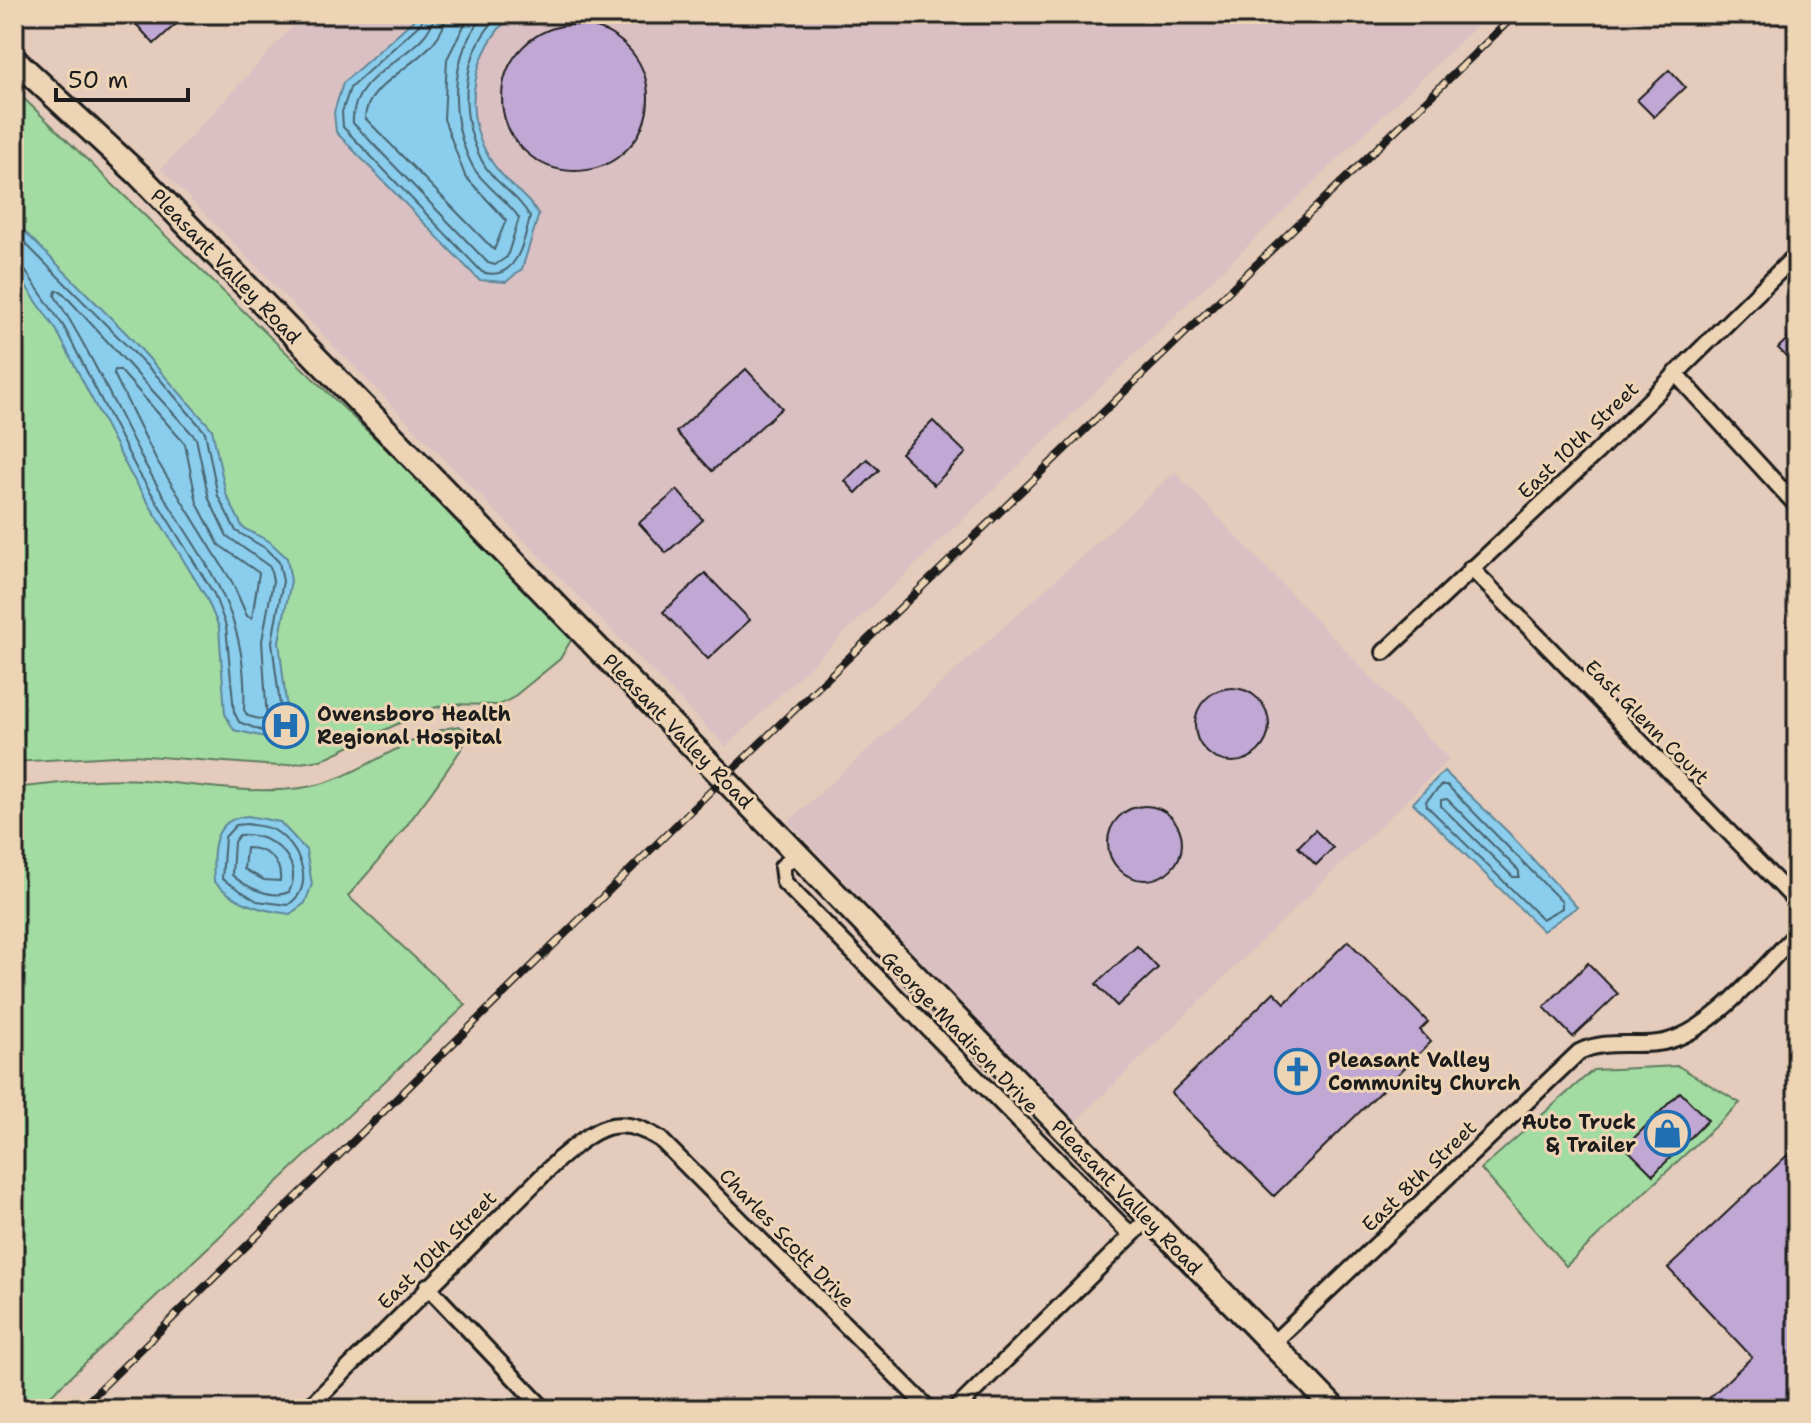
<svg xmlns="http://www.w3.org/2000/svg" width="1811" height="1423" font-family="'Shantell Sans',sans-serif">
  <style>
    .built { fill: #dac0c2 }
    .green { fill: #a2dca2; stroke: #5f7c5f; stroke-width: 2 }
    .water { fill: #8acdec; stroke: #5e8699; stroke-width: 2 }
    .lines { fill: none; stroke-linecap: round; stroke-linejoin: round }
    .shore { stroke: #48636f; stroke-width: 2 }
    .building { fill: #c1a7d4; stroke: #1c1c1c; stroke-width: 2 }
    .street-casing { stroke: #1c1c1c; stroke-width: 20 }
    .secondary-casing { stroke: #1c1c1c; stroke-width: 28 }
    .street { stroke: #edd4b5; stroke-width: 14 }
    .secondary { stroke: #edd4b5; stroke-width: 22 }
    .rail-casing { stroke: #1c1c1c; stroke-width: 8 }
    .rail { stroke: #edd4b5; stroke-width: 5; stroke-dasharray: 15; stroke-linecap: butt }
    .labels { text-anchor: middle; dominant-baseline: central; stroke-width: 6; stroke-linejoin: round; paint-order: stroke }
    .street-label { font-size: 20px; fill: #1c1c1c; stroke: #edd4b5 }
    .poi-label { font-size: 20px; font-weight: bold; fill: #1c1c1c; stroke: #edd4b5; text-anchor: start }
  </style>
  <rect width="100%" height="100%" fill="#e4cbbb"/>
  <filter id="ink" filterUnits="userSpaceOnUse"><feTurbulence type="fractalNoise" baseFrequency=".0125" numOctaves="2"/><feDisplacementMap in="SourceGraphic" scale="16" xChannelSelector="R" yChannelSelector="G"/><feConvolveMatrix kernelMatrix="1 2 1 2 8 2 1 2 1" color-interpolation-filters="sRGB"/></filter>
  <g filter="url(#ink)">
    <g class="built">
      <path d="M304 14H1489L726 747 161 169Z"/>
      <path d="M1175 472 1449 759 1075 1122 788 822Z"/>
    </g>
    <g class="green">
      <path d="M14 89 570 627 574 635 560 659 511 699 499 705 448 704 427 710 321 760 279 766 133 755 14 762Z"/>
      <path d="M459 726 466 731 467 740C431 796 393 846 348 896L466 1005 36 1409H14V788C56 784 100 777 142 780 195 784 248 795 301 788 360 780 402 735 459 726Z"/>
      <path d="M1678 1066 1740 1103 1566 1266 1481 1169 1593 1070Z"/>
    </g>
    <g class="water">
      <path d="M420 14H513C473 50 460 111 490 159 502 180 525 194 539 214L522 269 506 282 479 280 336 132 334 112 343 83Z"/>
      <path d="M14 221 129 336 212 429 226 494 243 528 269 541 287 558 291 581 279 641 290 737 283 741 234 730 225 714 219 627 206 597 130 473 57 331 14 269Z"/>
      <path d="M1444 771 1507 831 1577 907 1543 931 1413 803Z"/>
      <path d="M248 816 280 822 306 850 312 884 305 903 290 914C259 910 237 904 214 882 212 853 211 818 248 816Z"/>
    </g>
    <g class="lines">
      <g class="shore">
        <path d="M424 14 421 23 350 88 342 112 343 127 482 272C516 283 524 242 530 217 519 195 493 183 482 161 458 114 460 51 501 14"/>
        <path d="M434 14C432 54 349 70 353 123L488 263 495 265 507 257 519 218C507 199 484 186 473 167 449 121 448 53 486 14"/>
        <path d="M446 14C444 59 366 77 365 118L494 250 506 220 465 176 444 119 447 59 470 14"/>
        <path d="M14 232 159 378 205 432 218 496 236 531 265 548 279 562 283 581 272 642 282 721 280 732H265L239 722 234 712 226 626 214 594 137 470 64 327 24 269 14 265"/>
        <path d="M56 291H61L196 438 209 499 227 536 270 567 273 581 262 641 267 721 248 716 244 710C250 599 192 552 144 462 115 406 89 349 55 296Z"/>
        <path d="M115 370H120L185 444 197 503 219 545 259 573 252 618 247 616 232 582 156 459 114 374Z"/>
        <path d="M1442 785H1447L1562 902V908L1542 919 1427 806 1426 801Z"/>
        <path d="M1447 799 1519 871V877H1513L1441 806V800Z"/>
        <path d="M247 824C256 826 270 826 277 832 301 849 316 886 288 905L257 901 222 879 225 837 236 825Z"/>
        <path d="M239 835C270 832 305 859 289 892 272 900 246 887 232 875L234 842Z"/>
        <path d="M246 848C266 848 282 860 280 881L264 880 244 869Z"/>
      </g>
    </g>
    <g class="building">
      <path d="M127 14H187L154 44Z"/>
      <circle cx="575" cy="98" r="73"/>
      <path d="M1669 70 1685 87 1654 117 1637 100Z"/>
      <path d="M1797 329V367L1778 348Z"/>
      <path d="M746 369 782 408 712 471 676 432Z"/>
      <path d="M933 421 966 453 934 485 901 453Z"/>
      <path d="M867 459 879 470 856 493 845 481Z"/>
      <path d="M677 490 703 520 666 553 639 523Z"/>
      <path d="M705 573 750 620 708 659 663 612Z"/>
      <circle cx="1232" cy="725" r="37"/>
      <circle cx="1145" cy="843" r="37"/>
      <path d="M1315 830 1333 848 1316 865 1298 847Z"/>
      <path d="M1348 941 1428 1022 1420 1030 1431 1042 1274 1196 1171 1093 1274 992 1285 1003Z"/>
      <path d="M1137 946 1158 968 1117 1006 1096 984Z"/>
      <path d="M1588 963 1618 994 1573 1037 1544 1007Z"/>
      <path d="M1680 1092 1708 1120 1653 1175 1625 1147Z"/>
      <path d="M1797 1146V1409H1698L1752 1357 1668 1268Z"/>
    </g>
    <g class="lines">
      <defs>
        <g id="street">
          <path d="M1675 373 1797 506"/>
          <path d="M1471 568 1797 902"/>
          <path d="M1384 652 1596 453 1797 254"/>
          <path d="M795 854 782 867 784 882 1131 1235"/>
          <path d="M427 1286 544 1409"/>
          <path d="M1272 1344 1579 1052C1608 1038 1635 1048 1664 1042 1713 1031 1762 968 1797 933"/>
          <path d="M307 1409 559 1159C595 1129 616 1111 660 1139L929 1409"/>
          <path d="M956 1409 1148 1219"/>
        </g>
        <path id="secondary" d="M14 59 139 175 1335 1409"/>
      </defs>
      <use href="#street" class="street-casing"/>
      <use href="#secondary" class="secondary-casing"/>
      <use href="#street" class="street"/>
      <use href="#secondary" class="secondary"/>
      <defs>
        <path id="rail" d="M80 1409 724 778 1516 14"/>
      </defs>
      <use href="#rail" class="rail-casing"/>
      <use href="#rail" class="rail"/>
    </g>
  </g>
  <defs>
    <symbol id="hospital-ring" viewBox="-11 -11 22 22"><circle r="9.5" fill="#edd4b5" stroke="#1f6fb2" stroke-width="1.5"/><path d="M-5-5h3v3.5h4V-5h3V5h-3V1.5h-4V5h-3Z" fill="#1f6fb2"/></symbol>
    <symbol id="church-ring" viewBox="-11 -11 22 22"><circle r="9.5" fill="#edd4b5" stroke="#1f6fb2" stroke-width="1.5"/><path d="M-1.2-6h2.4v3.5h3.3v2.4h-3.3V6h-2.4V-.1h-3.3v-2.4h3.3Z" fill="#1f6fb2"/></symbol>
    <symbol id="shop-ring" viewBox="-11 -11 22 22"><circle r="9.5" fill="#edd4b5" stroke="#1f6fb2" stroke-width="1.5"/><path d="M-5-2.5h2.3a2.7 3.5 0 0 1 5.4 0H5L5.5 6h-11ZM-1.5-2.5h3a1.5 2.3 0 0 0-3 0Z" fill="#1f6fb2"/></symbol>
  </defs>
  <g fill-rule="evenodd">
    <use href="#hospital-ring" x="260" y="700" width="51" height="51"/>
    <use href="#church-ring" x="1272" y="1046" width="51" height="51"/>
    <use href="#shop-ring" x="1642" y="1108" width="51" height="51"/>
  </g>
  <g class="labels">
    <g class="street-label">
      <text transform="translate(226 266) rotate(46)">Pleasant Valley Road</text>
      <text transform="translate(1578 440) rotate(-44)">East 10th Street</text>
      <text transform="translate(1647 722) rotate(45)">East Glenn Court</text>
      <text transform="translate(678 731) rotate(46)">Pleasant Valley Road</text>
      <text transform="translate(960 1032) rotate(46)">George Madison Drive</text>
      <text transform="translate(1419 1176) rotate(-44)">East 8th Street</text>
      <text transform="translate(1127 1197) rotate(46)">Pleasant Valley Road</text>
      <text transform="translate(787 1238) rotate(46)">Charles Scott Drive</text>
      <text transform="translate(437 1250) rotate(-45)">East 10th Street</text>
    </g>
    <g class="poi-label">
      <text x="317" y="714">Owensboro Health<tspan x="317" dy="23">Regional Hospital</tspan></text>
      <text x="1328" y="1060">Pleasant Valley<tspan x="1328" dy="23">Community Church</tspan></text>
      <text x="1636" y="1122" text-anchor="end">Auto Truck<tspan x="1636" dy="23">&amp; Trailer</tspan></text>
    </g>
  </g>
  <rect width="1811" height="1423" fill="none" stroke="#edd4b5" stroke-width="48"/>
  <rect x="24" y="24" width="1763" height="1375" fill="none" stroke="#1c1c1c" stroke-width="3" filter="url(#ink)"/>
  <path d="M56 88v12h132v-12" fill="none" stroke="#1c1c1c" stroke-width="4"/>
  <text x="68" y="88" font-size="24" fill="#1c1c1c" stroke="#edd4b5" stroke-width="6" paint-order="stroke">50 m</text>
</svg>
